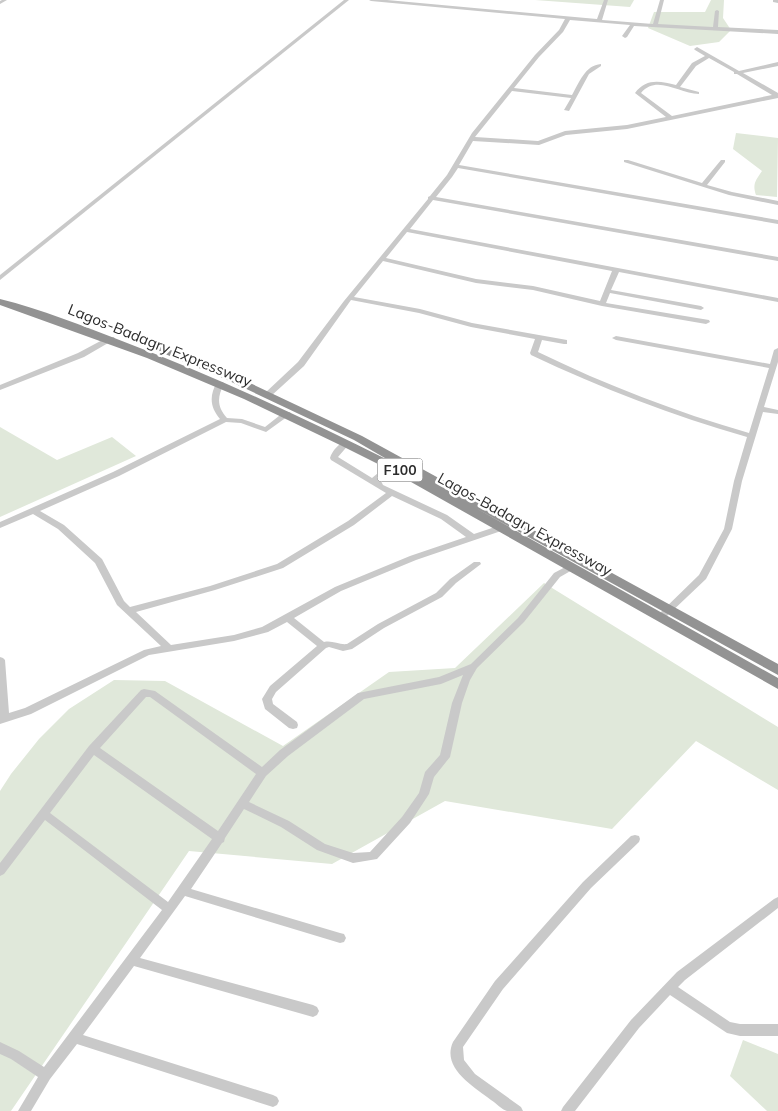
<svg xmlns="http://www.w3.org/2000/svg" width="778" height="1111" font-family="Mulish,sans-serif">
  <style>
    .green { fill: #e0e8da }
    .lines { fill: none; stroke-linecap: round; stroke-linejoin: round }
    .minor { fill: #c9c9c9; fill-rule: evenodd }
    .highway { fill: #939393; fill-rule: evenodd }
    .labels { text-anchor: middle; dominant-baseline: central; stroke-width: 5; stroke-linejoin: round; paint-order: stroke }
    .shield { fill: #fff; stroke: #6b6b6b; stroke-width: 1 }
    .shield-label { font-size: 14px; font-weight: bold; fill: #2c2c2c }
    .street-label { font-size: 15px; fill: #2c2c2c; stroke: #fff }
  </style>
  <rect width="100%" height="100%" fill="#fff"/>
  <g class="green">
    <path d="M535 0H634L630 7Z"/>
    <path d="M711 0H724L723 18 731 30 719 42 690 46 648 28 654 12H705Z"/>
    <path d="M736 133 778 138 777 197 756 195C752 184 756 180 762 171L733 149Z"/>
    <path d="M0 427 57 460 112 437 136 456 0 517Z"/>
    <path d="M544 583 778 727V790L696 741 612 829 445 801 332 864 189 851 11 1111H0V791L11 774 39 739 69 709 114 680 165 681 283 746 389 672 455 668Z"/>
    <path d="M743 1040 778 1054V1111H767L730 1076Z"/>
  </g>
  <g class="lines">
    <g class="minor">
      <path d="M2 0H7L0 4V1Z"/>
      <path d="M344 0H349L0 280V275Z"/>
      <path d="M369 0H387L597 19 604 0H608L602 20 653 24 660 0H664L658 24 713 27 715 11 717 10 719 11 718 27 778 30V34L634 26 627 37 625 38 622 36 630 25 570 20 563 32 539 57 514 88 572 95C579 83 585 65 601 64V66L589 74 569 111 564 110 571 98 512 91 475 137 538 141 565 131 627 125 666 117 635 93C646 78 660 81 676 85L692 63 705 56 695 50 694 49 697 47 739 71 778 62V66L743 73 778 93V98L627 129 566 135 539 145 473 141 459 165 778 220V224L458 168 452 177 436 197 778 257V261L433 200 410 229 778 298V302L619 272 611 290 701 306 704 308 701 310 610 293 606 303 709 320 710 322 706 324 602 306 533 290 476 283 383 261 354 297 420 309 472 323 567 340V344H564L542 340 538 352C606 385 676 412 749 433L769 368 616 340 612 338 616 336 770 364 774 350 778 348V362L764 407 778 410V414L763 412 742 481 732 529 706 579 667 616 664 617 659 614 699 575 724 529 734 481 747 437C673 416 601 388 531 355L530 353 535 339 471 327 419 313 351 300 304 366 271 396H268L264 394 298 362 344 301 428 199V197L430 196 447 175 472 133 535 55 559 30 565 19 371 1ZM709 58 734 72V74H737L772 95 672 116 641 93C657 74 679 94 699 94V92L680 87 696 66ZM407 232 612 271 600 301 533 286 476 279 386 258Z"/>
      <path d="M773 0H778V3L773 2Z"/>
      <path d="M624 160H628L702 183 721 160H725V162L707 185 732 192 778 201V205L729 195 624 162Z"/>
      <path d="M108 337H114L115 339 84 357 0 390V385L78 353Z"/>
      <path d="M217 382H223L224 384C217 397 217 407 227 418L242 419 265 427 284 412H290L291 414 266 432 241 423 226 422 119 476 40 511 64 525 102 559 124 601 130 607 210 586 277 564 348 521 386 493 331 460 330 458C332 451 339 443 346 441L350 443 338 457 372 478 389 464H395L396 466 395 468 380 479 383 485 447 515 474 534 501 525 505 528 504 530 416 560 341 591 294 618 324 642C332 640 339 645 347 644L378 624 436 593 450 579 474 562H480L481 564 456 583 442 597 384 628 352 649 343 651 329 647 326 648 276 692 272 699 273 704 297 722 298 725 297 728 293 729 289 728 265 709 262 699 270 686 317 646 287 622 268 632 234 641 149 655 31 714 0 724V657L3 658 5 660 9 713 25 708 144 650 161 646 117 605 95 563 58 529 33 514 0 528V522L113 472 220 419C210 407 209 396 217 382ZM392 496 441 519 466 537 410 556 335 587 262 627 234 635 171 645 136 612 215 590 283 568 354 525Z"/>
      <path d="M571 564 574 565 575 567 574 569 560 577 524 622 477 668 470 680 462 703 450 757 434 777 429 794 410 823 377 859 353 863 317 850 281 827 244 809 225 838 224 842 222 843 191 889 340 933 344 934 346 938 344 942 340 943 185 896 140 958 313 1005 317 1007 319 1011 317 1015 313 1017 134 966 83 1035 273 1095 277 1097 279 1101 277 1105 273 1107 77 1044 50 1079 31 1111H18L38 1077 11 1059 0 1054V1042L19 1051 44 1067 162 910 45 820 4 874 0 876V863L89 746 141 690 144 689 155 691 262 767 280 750 358 693 439 677 471 664 518 618 554 573ZM463 675 452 703 440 755 425 772 419 793 402 817 370 852 353 853 325 844 289 821 249 802 266 776 288 756 364 699 441 684ZM146 697H150L256 774 218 831 100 748ZM94 755 212 839 168 902 50 813Z"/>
      <path d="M635 835 639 836 640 839 639 842 591 888 503 989 463 1047 464 1060 475 1074 521 1107 523 1111C519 1111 512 1111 507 1111 502 1110 496 1103 491 1100 474 1087 441 1068 453 1042L495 981 583 882 631 836Z"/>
      <path d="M778 897V908L685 980 678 987 730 1022 740 1024H778V1036H740L727 1033 670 995 639 1028 575 1111H561L563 1107 631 1020 677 972 774 899Z"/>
    </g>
    <path class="highway" d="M0 299C41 309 83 326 122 341 214 376 302 417 390 461L354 440 223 378 124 337 129 334 133 335 231 374 362 436 778 664V675L474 507 778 678V689L388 469 340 445 244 399 147 358 0 305Z"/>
  </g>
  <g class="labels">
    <rect class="shield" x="377.5" y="458.5" width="45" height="23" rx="4"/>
    <g class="shield-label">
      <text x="400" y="470">F100</text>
    </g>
    <g class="street-label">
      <text transform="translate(160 345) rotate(22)">Lagos-Badagry Expressway</text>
      <text transform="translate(525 524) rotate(29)">Lagos-Badagry Expressway</text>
    </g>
  </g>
</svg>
